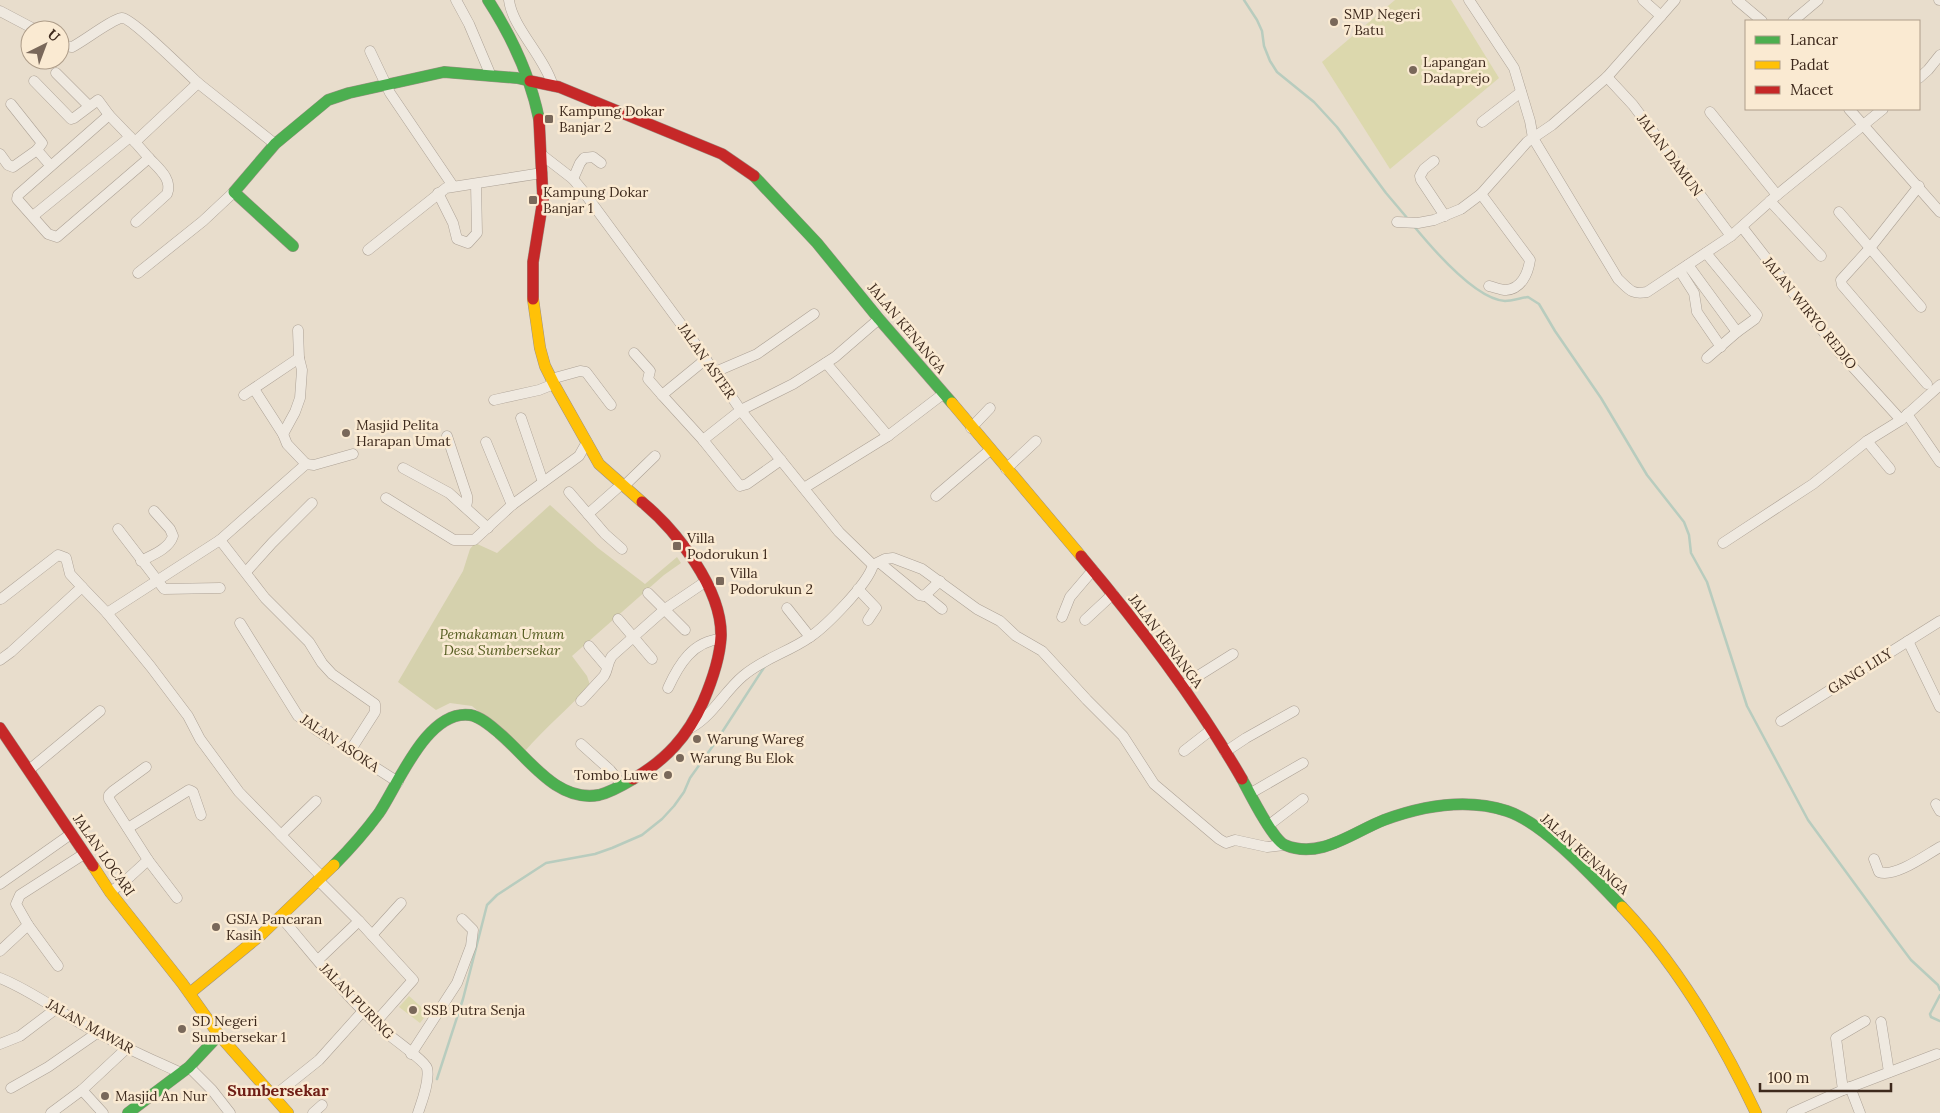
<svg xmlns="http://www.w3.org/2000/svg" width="1940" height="1113" font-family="Lora,serif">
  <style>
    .green { fill: #dcd8ad }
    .cemetery { fill: #d5d1ad }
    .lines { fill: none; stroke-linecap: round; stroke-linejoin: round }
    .stream { stroke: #b8ccbe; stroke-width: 2.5 }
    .street-casing { stroke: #ada296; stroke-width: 11 }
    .fast-casing { stroke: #9d9185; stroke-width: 12 }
    .slow-casing { stroke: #9d9185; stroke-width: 12 }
    .jam-casing { stroke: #9d9185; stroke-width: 12 }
    .street { stroke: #efe9e0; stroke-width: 10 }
    .fast { stroke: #4caf50; stroke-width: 11 }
    .slow { stroke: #ffc107; stroke-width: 11 }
    .jam { stroke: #c62828; stroke-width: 11 }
    .poi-dot { fill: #79685a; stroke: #faead2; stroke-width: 2 }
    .labels { text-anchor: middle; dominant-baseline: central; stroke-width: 5; stroke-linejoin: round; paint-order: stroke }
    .poi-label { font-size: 14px; fill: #3d291c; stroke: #faead2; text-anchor: start }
    .street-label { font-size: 14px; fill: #3d291c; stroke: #faead2 }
    .park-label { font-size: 14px; font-style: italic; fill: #545c20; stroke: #faead2 }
    .quarter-label { font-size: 16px; font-weight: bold; fill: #701f16; stroke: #faead2 }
  </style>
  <rect width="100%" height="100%" fill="#e8ddcc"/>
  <g class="green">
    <path d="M1395 0H1451L1499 78 1390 169 1322 62Z"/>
    <path d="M409 996 428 1013 420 1023 399 1007Z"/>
  </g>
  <path class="cemetery" d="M550 505 598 548 645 584 677 557 681 563 664 575 572 656 587 676 590 685C569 708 545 728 525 751L472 706 450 703 436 710 398 682 463 571 470 549 475 543 497 553Z"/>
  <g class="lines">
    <g class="stream">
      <path d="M1244 0 1257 20 1262 31 1264 46 1270 61 1277 72 1314 102 1337 127 1386 193 1408 219"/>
      <path d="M1413 225C1431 247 1475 299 1505 301 1511 301 1521 298 1528 297L1539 304 1555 331 1601 398 1647 475 1684 522 1689 535 1691 553 1707 582 1747 706 1808 820 1893 936 1911 960 1938 985 1940 990"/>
      <path d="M1940 995 1930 1014 1931 1017 1940 1021"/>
      <path d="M437 1079 463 999 487 905 497 895 546 863 595 854 612 848 642 835 662 819 674 806 684 792 690 778 715 743 765 666"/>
    </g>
    <defs>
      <g id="street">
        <path d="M456 0 469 24 491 76"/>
        <path d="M509 0C512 27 544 56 553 86"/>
        <path d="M1469 0 1514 68 1530 121 1533 138 1618 279C1629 289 1631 295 1647 292L1731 236 1777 195 1883 109"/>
        <path d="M1643 0 1661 16"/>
        <path d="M1737 0 1762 21"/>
        <path d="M1939 0H1940"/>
        <path d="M0 11 36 30"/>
        <path d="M1793 21 1818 0"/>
        <path d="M60 45 72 47C84 41 112 19 122 18 132 18 188 74 198 83"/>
        <path d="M370 51 390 93 453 186"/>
        <path d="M56 73 89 106"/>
        <path d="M1607 77 1633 105 1731 236"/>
        <path d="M1919 78 1928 70 1940 55"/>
        <path d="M34 81 71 119 74 118 98 100 109 115 135 142 198 83 275 144"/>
        <path d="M11 104 42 143 37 150 50 165"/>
        <path d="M1849 109 1940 212"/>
        <path d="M1710 112 1777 195"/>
        <path d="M109 115 18 195 17 199 48 234 57 237 149 158 135 142"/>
        <path d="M1482 122 1521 92"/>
        <path d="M0 154 8 165 13 167 37 150"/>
        <path d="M542 155 573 179 583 191 692 339 742 412 839 532 873 565"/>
        <path d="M1434 161 1424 169 1420 176 1421 180 1445 216"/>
        <path d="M573 179 580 163 584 158 593 157 601 163"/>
        <path d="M1919 186 1870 248 1841 280 1842 285 1927 384"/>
        <path d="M438 193 453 223 457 239 468 243 477 233 476 184"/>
        <path d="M1481 194 1530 260C1528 274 1521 289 1506 290 1501 290 1494 287 1489 286"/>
        <path d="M1770 201 1821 256"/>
        <path d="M1839 212 1921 307"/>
        <path d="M33 216 130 137"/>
        <path d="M136 222 167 194C173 179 158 168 149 158"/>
        <path d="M1397 222 1418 223 1434 220 1461 209 1481 194 1527 142 1552 125 1607 77 1675 0"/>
        <path d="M1742 227 1840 353 1901 420"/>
        <path d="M368 250 446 188 542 173"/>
        <path d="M1706 253 1757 315 1755 319 1737 332 1707 358"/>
        <path d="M1688 265 1737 332"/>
        <path d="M1680 271 1694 293 1697 312 1721 347"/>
        <path d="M138 273 203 221 234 192"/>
        <path d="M634 353 650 371 648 379 662 395"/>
        <path d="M706 359 662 395 703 440 741 410 793 384 835 357 879 319"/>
        <path d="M826 363 888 436"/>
        <path d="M715 372 757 354 814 314"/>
        <path d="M551 379 580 371 586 372 611 405"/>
        <path d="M254 389 283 434 287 444 306 464"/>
        <path d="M244 395 299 358"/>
        <path d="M494 400 539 390 554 384"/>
        <path d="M1907 414 1940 462"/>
        <path d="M521 418 543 482"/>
        <path d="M971 428 990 408"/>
        <path d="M283 434 295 412 300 398 302 370 299 358 298 330"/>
        <path d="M447 436 467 496V502L466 507"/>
        <path d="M703 440 740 486 747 484 781 460"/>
        <path d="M1867 441 1890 469"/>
        <path d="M486 442 512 505"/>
        <path d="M403 468 449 493 488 528"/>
        <path d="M1006 469 1036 441"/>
        <path d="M624 486 655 456"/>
        <path d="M804 488 888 436 943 394"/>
        <path d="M569 492 605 534 622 549"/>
        <path d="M936 496 990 450"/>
        <path d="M386 498 454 540H474L512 505 579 456 587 442"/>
        <path d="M588 514 622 484"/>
        <path d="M118 529 164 589 220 588"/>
        <path d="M220 540 265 598 309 642 322 663 332 674 375 704V712L350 751"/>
        <path d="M1723 543 1813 484 1867 441 1901 420 1940 385"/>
        <path d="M141 561C152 555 169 549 173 536L170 529 154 511"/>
        <path d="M880 563 919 595 924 596 940 581"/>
        <path d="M873 565 885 559 893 558 922 569 977 609 1000 621 1016 636 1042 651 1087 700 1123 736 1154 784 1219 839 1226 843 1235 840 1267 847 1284 845"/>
        <path d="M246 572 272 543 312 503"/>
        <path d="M858 589 876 608 868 620"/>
        <path d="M648 593 685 630"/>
        <path d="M925 595 942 609"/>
        <path d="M1 599 58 555 66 558 70 574 82 587"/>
        <path d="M787 608 810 637"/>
        <path d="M107 613 220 540 306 464 314 465 353 454"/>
        <path d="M1062 617 1070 597 1093 570"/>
        <path d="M618 619 652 659"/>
        <path d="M1085 620 1113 594"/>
        <path d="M240 623 298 716 315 729 398 782"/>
        <path d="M1908 641 1940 707"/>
        <path d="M589 646 606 666"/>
        <path d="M0 660 11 652 82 587 107 613 151 667 188 716 200 739 239 792 322 877"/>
        <path d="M1182 686 1233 654"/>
        <path d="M668 688C679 664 693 641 721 639"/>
        <path d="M581 701 604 676C608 670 607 663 612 656L665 609 705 582"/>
        <path d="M1781 721 1940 621"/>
        <path d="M692 727C712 716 725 691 743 676 764 658 789 652 810 637 826 626 868 584 873 565"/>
        <path d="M581 744 610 770 622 785"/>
        <path d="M1184 751 1211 730"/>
        <path d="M1225 752 1246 738 1294 711"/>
        <path d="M29 770 100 711"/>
        <path d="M1251 793 1303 763"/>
        <path d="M1936 804 1940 811"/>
        <path d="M1269 825 1303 799"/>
        <path d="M128 828 189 790 193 792 201 815"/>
        <path d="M281 835 316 801"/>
        <path d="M1874 859 1879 872C1895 878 1926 855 1940 847"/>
        <path d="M148 860 177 898"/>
        <path d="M319 881 359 921 413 980 375 1023"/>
        <path d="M0 884 71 834"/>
        <path d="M110 892 123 883 148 860 109 799V795L113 791 146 767"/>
        <path d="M281 917C314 956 346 997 384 1031 391 1037 425 1061 427 1068 430 1081 422 1101 418 1113"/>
        <path d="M28 925 58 966"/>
        <path d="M372 935 401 903"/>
        <path d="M0 951 28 925 16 904 20 895 84 854"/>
        <path d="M318 960 359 921"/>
        <path d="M0 978C35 992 64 1016 98 1033 125 1048 153 1060 181 1073"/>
        <path d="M1881 1022 1889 1072"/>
        <path d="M0 1044 20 1036 57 1008"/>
        <path d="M411 1054 457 983 471 946 473 930 462 919"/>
        <path d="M189 1067 212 1090 230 1113"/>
        <path d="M1850 1087 1860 1113"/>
        <path d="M11 1088 48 1067 97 1033"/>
        <path d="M1843 1090 1836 1038 1865 1021"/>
        <path d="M274 1096 319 1060 363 1011"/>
        <path d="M51 1113 82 1090"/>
        <path d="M103 1113 82 1090 127 1048"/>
        <path d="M313 1113 322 1105"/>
        <path d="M1792 1113 1843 1090 1937 1054"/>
      </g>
      <g id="fast">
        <path d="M488 0C512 37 530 75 539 119"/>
        <path d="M754 176 817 243 879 319 952 403"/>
        <path d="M293 246 234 192 275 144 328 100 349 93 444 72 517 78 530 81"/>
        <path d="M1242 779C1249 792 1273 840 1285 845 1320 860 1353 832 1384 820 1422 806 1467 798 1507 811 1544 823 1594 878 1622 907"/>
        <path d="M334 865C350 849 365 832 379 813 398 785 427 709 470 715 481 717 491 726 499 733 527 756 556 803 599 795 611 792 623 785 633 779"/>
        <path d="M128 1113 189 1067 219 1035"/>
      </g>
      <g id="slow">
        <path d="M533 299 540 348 545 366 555 386 599 464 642 502"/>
        <path d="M952 403 1081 556"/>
        <path d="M93 866 110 892 182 983 219 1035 288 1113"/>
        <path d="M1622 907C1679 967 1721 1039 1756 1113"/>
        <path d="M190 993 262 934 334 865"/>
      </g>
      <g id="jam">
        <path d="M530 81 559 87 722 154 754 176"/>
        <path d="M533 299V262L543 200 539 119"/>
        <path d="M1081 556C1140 626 1196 699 1242 779"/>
        <path d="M0 728 93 866"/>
        <path d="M633 779C666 760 688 736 703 702 712 681 720 659 721 636 722 589 677 531 642 502"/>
      </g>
    </defs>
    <use href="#street" class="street-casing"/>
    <use href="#fast" class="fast-casing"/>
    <use href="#slow" class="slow-casing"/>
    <use href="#jam" class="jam-casing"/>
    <use href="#street" class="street"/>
    <use href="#fast" class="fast"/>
    <use href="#slow" class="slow"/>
    <use href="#jam" class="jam"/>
  </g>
  <g class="poi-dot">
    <circle cx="1334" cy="22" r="5"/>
    <circle cx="1413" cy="70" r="5"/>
    <rect x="544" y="114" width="10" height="10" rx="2.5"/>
    <rect x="528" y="195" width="10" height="10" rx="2.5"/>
    <circle cx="346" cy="433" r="5"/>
    <rect x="672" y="541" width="10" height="10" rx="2.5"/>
    <rect x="715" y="576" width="10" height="10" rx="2.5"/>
    <circle cx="697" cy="739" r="5"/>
    <circle cx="680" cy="758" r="5"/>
    <circle cx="668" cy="775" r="5"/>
    <circle cx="216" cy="927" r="5"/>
    <circle cx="413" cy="1010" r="5"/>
    <circle cx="182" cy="1029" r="5"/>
    <circle cx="105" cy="1096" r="5"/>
  </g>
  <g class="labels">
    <g class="poi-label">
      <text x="1344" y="14">SMP Negeri<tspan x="1344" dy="16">7 Batu</tspan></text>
      <text x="1423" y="62">Lapangan<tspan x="1423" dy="16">Dadaprejo</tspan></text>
      <text x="559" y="111">Kampung Dokar<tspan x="559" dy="16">Banjar 2</tspan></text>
      <text x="543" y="192">Kampung Dokar<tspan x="543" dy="16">Banjar 1</tspan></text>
      <text x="356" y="425">Masjid Pelita<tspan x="356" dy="16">Harapan Umat</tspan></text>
      <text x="687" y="538">Villa<tspan x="687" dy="16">Podorukun 1</tspan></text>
      <text x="730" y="573">Villa<tspan x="730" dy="16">Podorukun 2</tspan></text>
      <text x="707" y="739">Warung Wareg</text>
      <text x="690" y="758">Warung Bu Elok</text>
      <text x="658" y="775" text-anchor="end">Tombo Luwe</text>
      <text x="226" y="919">GSJA Pancaran<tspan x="226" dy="16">Kasih</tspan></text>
      <text x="423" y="1010">SSB Putra Senja</text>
      <text x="192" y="1021">SD Negeri<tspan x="192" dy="16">Sumbersekar 1</tspan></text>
      <text x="115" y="1096">Masjid An Nur</text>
    </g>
    <g class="street-label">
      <text transform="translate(1670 155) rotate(53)">JALAN DAMUN</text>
      <text transform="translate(1810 313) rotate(51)">JALAN WIRYO REDJO</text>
      <text transform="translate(907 328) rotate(50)">JALAN KENANGA</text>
      <text transform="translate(707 361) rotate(55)">JALAN ASTER</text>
      <text transform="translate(1166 641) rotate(53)">JALAN KENANGA</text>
      <text transform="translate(1860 671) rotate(-32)">GANG LILY</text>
      <text transform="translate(340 743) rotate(34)">JALAN ASOKA</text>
      <text transform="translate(1585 854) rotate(42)">JALAN KENANGA</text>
      <text transform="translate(104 855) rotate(55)">JALAN LOCARI</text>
      <text transform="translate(357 1001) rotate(46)">JALAN PURING</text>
      <text transform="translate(90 1026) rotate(29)">JALAN MAWAR</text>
    </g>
    <g class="park-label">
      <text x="502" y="634">Pemakaman Umum<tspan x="502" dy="16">Desa Sumbersekar</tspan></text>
    </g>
    <g class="quarter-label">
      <text x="278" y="1090">Sumbersekar</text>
    </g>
  </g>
  <rect x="1745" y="20" width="175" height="90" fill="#faead2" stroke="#ae9d89"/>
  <rect x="1755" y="36" width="25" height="8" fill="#4caf50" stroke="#ae9d89"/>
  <text x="1790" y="45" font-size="15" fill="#3d291c">Lancar</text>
  <rect x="1755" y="61" width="25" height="8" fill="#ffc107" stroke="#ae9d89"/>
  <text x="1790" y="70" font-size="15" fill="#3d291c">Padat</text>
  <rect x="1755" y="86" width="25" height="8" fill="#c62828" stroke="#ae9d89"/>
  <text x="1790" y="95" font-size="15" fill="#3d291c">Macet</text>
  <g transform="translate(45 45) rotate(42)"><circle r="24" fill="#faead2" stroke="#ae9d89"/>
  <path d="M0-4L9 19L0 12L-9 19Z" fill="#79685a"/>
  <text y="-8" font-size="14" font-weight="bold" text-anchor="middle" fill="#3d291c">U</text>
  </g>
  <path d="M1760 1083v8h131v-8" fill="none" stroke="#3d291c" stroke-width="2.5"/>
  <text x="1768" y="1083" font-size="15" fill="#3d291c" stroke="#faead2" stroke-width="4" paint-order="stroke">100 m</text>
</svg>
